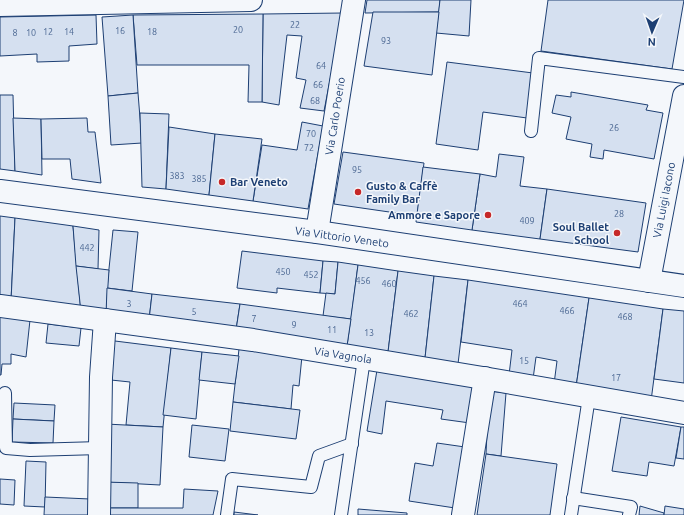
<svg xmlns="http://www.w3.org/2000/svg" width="684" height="515" font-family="Ubuntu,sans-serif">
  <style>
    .building { fill: #d5e0f0; stroke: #1d3f73 }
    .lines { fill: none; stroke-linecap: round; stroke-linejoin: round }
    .lane-casing { stroke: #1d3f73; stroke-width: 14 }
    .street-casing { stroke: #1d3f73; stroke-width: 24 }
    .secondary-casing { stroke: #1d3f73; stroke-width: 24 }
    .primary-casing { stroke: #1d3f73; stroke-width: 24 }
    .lane { stroke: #f4f7fb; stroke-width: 12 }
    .street { stroke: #f4f7fb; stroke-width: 22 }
    .secondary { stroke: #f4f7fb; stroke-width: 22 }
    .primary { stroke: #f4f7fb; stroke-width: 22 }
    .poi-dot { fill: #c62828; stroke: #f4f7fb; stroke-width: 1.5 }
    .labels { text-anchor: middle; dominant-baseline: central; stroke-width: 3; stroke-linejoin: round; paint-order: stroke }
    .number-label { font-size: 9px; fill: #4b6792 }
    .street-label { font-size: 11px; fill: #1d3f73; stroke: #f4f7fb }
    .poi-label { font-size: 11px; font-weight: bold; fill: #1d3f73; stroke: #f4f7fb; text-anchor: start }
  </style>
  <rect width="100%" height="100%" fill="#f4f7fb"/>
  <g class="building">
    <path d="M367 0H440L439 12 365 13Z"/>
    <path d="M440 0H471L469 36 436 33Z"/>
    <path d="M548 0H684L672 69 541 51Z"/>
    <path d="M373 12H439L432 75 364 66Z"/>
    <path d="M343 13 324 111 300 108 306 80 296 78 302 36 287 35 279 105 262 102 263 14Z"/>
    <path d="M263 14 262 102H248L249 65H137L133 15Z"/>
    <path d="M96 15 97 44 69 46V61L37 62V54L0 56V17Z"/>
    <path d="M133 15 138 93 108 96 102 17Z"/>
    <path d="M447 62 533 73 527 118 483 112 478 150 436 144Z"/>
    <path d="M571 92 648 105 646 110 663 113 654 159 604 150 603 159 590 157 592 144 566 139 571 117 552 113 556 95 571 97Z"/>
    <path d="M138 93 142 143 111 145 108 96Z"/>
    <path d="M0 95H13L15 171 0 169Z"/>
    <path d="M140 113 169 114 166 189 142 187Z"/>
    <path d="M13 118 41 119 42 175 15 171Z"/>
    <path d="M87 118 88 132H95L101 183 72 179 70 159H42L41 119Z"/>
    <path d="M302 122 323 126 308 209 253 201 262 145 297 150Z"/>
    <path d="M169 127 215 134 209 195 166 189Z"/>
    <path d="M215 134 262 139 253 201 209 195Z"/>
    <path d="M343 152 424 163 417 216 334 204Z"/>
    <path d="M499 154 524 157 520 186 547 189 540 239 472 230 480 174 496 177Z"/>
    <path d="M423 167 480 174 472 230 416 222Z"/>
    <path d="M547 189 646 203 638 252 540 239Z"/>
    <path d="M0 216 15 218 11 301 0 300Z"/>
    <path d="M15 218 73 226 81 312 11 301Z"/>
    <path d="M73 226 99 230 98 269 76 266Z"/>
    <path d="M113 230 138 232 132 291 107 288Z"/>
    <path d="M242 251 323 261 320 293 277 288V293L237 288Z"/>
    <path d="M323 261 338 262 335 294 320 293Z"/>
    <path d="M338 262 358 265 351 319 323 316 326 293 335 294Z"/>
    <path d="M358 265 398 271 388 352 347 346Z"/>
    <path d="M76 266 109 270 106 315 81 312Z"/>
    <path d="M398 271 434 276 425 358 388 352Z"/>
    <path d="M434 276 468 280 458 364 425 358Z"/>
    <path d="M468 280 589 298 576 387 554 384 557 361 536 357 533 379 509 375 512 350 461 342Z"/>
    <path d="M107 288 152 294 149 320 106 315Z"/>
    <path d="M152 294 240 304 236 330 149 320Z"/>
    <path d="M589 298 663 309 651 401 576 387Z"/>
    <path d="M240 304 351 319 347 346 236 330Z"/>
    <path d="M663 309 684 311V383L654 379Z"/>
    <path d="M0 316 30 320 26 357 11 354V364H2L1 375H0Z"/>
    <path d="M48 324 81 328 79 346 46 343Z"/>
    <path d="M107 340 171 348 163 427 126 425 130 382 111 380Z"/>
    <path d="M171 348 202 352 196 419 163 415Z"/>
    <path d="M239 349 302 356 299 386 293 385 291 409 233 402Z"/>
    <path d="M202 352 239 356 235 384 199 380Z"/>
    <path d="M377 370 476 385 470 423 441 419 443 410 386 401 382 434 367 431Z"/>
    <path d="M489 391 506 393 501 456 486 454Z"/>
    <path d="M233 402 300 410 296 439 230 431Z"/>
    <path d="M14 403 55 405 54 421 13 419Z"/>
    <path d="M621 417 681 427 674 466 649 462 647 476 612 471Z"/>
    <path d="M13 419 54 421 53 443 12 442Z"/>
    <path d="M106 424 163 427 160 485 104 482Z"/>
    <path d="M192 425 229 429 225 461 189 457Z"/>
    <path d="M681 427H684V459L676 458Z"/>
    <path d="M437 443 465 447 455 508 409 501 415 463 433 466Z"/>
    <path d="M486 454 557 464 550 515H477Z"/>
    <path d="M26 461 46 462 45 507 24 506Z"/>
    <path d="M0 479 15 480 14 505 0 504Z"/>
    <path d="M104 482 138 483V508H103Z"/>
    <path d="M184 489 218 491 213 515H103V508H183Z"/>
    <path d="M45 497 90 499 89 515H44Z"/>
    <path d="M640 506 664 513V515H639Z"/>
    <path d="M665 506 684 509V515H664Z"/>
    <path d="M358 509 407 513V515H358Z"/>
    <path d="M234 512 258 515H234Z"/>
  </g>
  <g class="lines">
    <defs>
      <g id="lane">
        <path d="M531 131 539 58 684 77"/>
        <path d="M5 393 6 448 30 450 100 448"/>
        <path d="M573 498 631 507 629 515"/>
        <path d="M227 515 232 479 311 487 319 456 352 444"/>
        <path d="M341 515 364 359"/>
        <path d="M571 515 589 397"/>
      </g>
      <g id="street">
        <path d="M0 5 251 0"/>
        <path d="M317 232 354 0"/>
        <path d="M0 306 253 340 489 379 684 413"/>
        <path d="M99 515 101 377 105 320"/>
        <path d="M463 515 485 378"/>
      </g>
      <path id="secondary" d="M649 281 684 96"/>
      <path id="primary" d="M0 191 317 232 684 286"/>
    </defs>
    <use href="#lane" class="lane-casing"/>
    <use href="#street" class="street-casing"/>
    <use href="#secondary" class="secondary-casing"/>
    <use href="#primary" class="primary-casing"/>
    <use href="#lane" class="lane"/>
    <use href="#street" class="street"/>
    <use href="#secondary" class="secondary"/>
    <use href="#primary" class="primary"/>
  </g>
  <g class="poi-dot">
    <circle cx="222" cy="182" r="4"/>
    <circle cx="358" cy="192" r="4"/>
    <circle cx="488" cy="215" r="4"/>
    <circle cx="617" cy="233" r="4"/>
  </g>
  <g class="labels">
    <g class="number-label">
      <text x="295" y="25">22</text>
      <text x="238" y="30">20</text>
      <text x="120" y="31">16</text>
      <text x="48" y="32">12</text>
      <text x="69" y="32">14</text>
      <text x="152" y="32">18</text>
      <text x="15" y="33">8</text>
      <text x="31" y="33">10</text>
      <text x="386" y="41">93</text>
      <text x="321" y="66">64</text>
      <text x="318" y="85">66</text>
      <text x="315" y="101">68</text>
      <text x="614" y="128">26</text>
      <text x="311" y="134">70</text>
      <text x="309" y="148">72</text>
      <text x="357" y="170">95</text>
      <text x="177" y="176">383</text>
      <text x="199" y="179">385</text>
      <text x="619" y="214">28</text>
      <text x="527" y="221">409</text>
      <text x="87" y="248">442</text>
      <text x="283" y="272">450</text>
      <text x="311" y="275">452</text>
      <text x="363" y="281">456</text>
      <text x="389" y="284">460</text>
      <text x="129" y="304">3</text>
      <text x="520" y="304">464</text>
      <text x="567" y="311">466</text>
      <text x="194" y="312">5</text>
      <text x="411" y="314">462</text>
      <text x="625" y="317">468</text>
      <text x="254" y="319">7</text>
      <text x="294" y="325">9</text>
      <text x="332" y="330">11</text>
      <text x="369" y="333">13</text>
      <text x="524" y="361">15</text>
      <text x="616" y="378">17</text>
    </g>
    <g class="street-label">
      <text transform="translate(335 116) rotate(-81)">Via Carlo Poerio</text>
      <text transform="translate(664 200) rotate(-79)">Via Luigi Iacono</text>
      <text transform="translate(342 237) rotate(8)">Via Vittorio Veneto</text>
      <text transform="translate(343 355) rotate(9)">Via Vagnola</text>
    </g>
    <g class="poi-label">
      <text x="230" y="182">Bar Veneto</text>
      <text x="366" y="186">Gusto &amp; Caffè<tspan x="366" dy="13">Family Bar</tspan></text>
      <text x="480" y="215" text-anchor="end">Ammore e Sapore</text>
      <text x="609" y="227" text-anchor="end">Soul Ballet<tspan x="609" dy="13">School</tspan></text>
    </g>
  </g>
  <g transform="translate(652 32) rotate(182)" stroke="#f4f7fb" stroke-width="3" paint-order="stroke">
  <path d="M0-3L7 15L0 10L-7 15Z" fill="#1d3f73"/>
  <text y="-6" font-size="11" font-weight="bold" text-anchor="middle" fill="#1d3f73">N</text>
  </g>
</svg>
